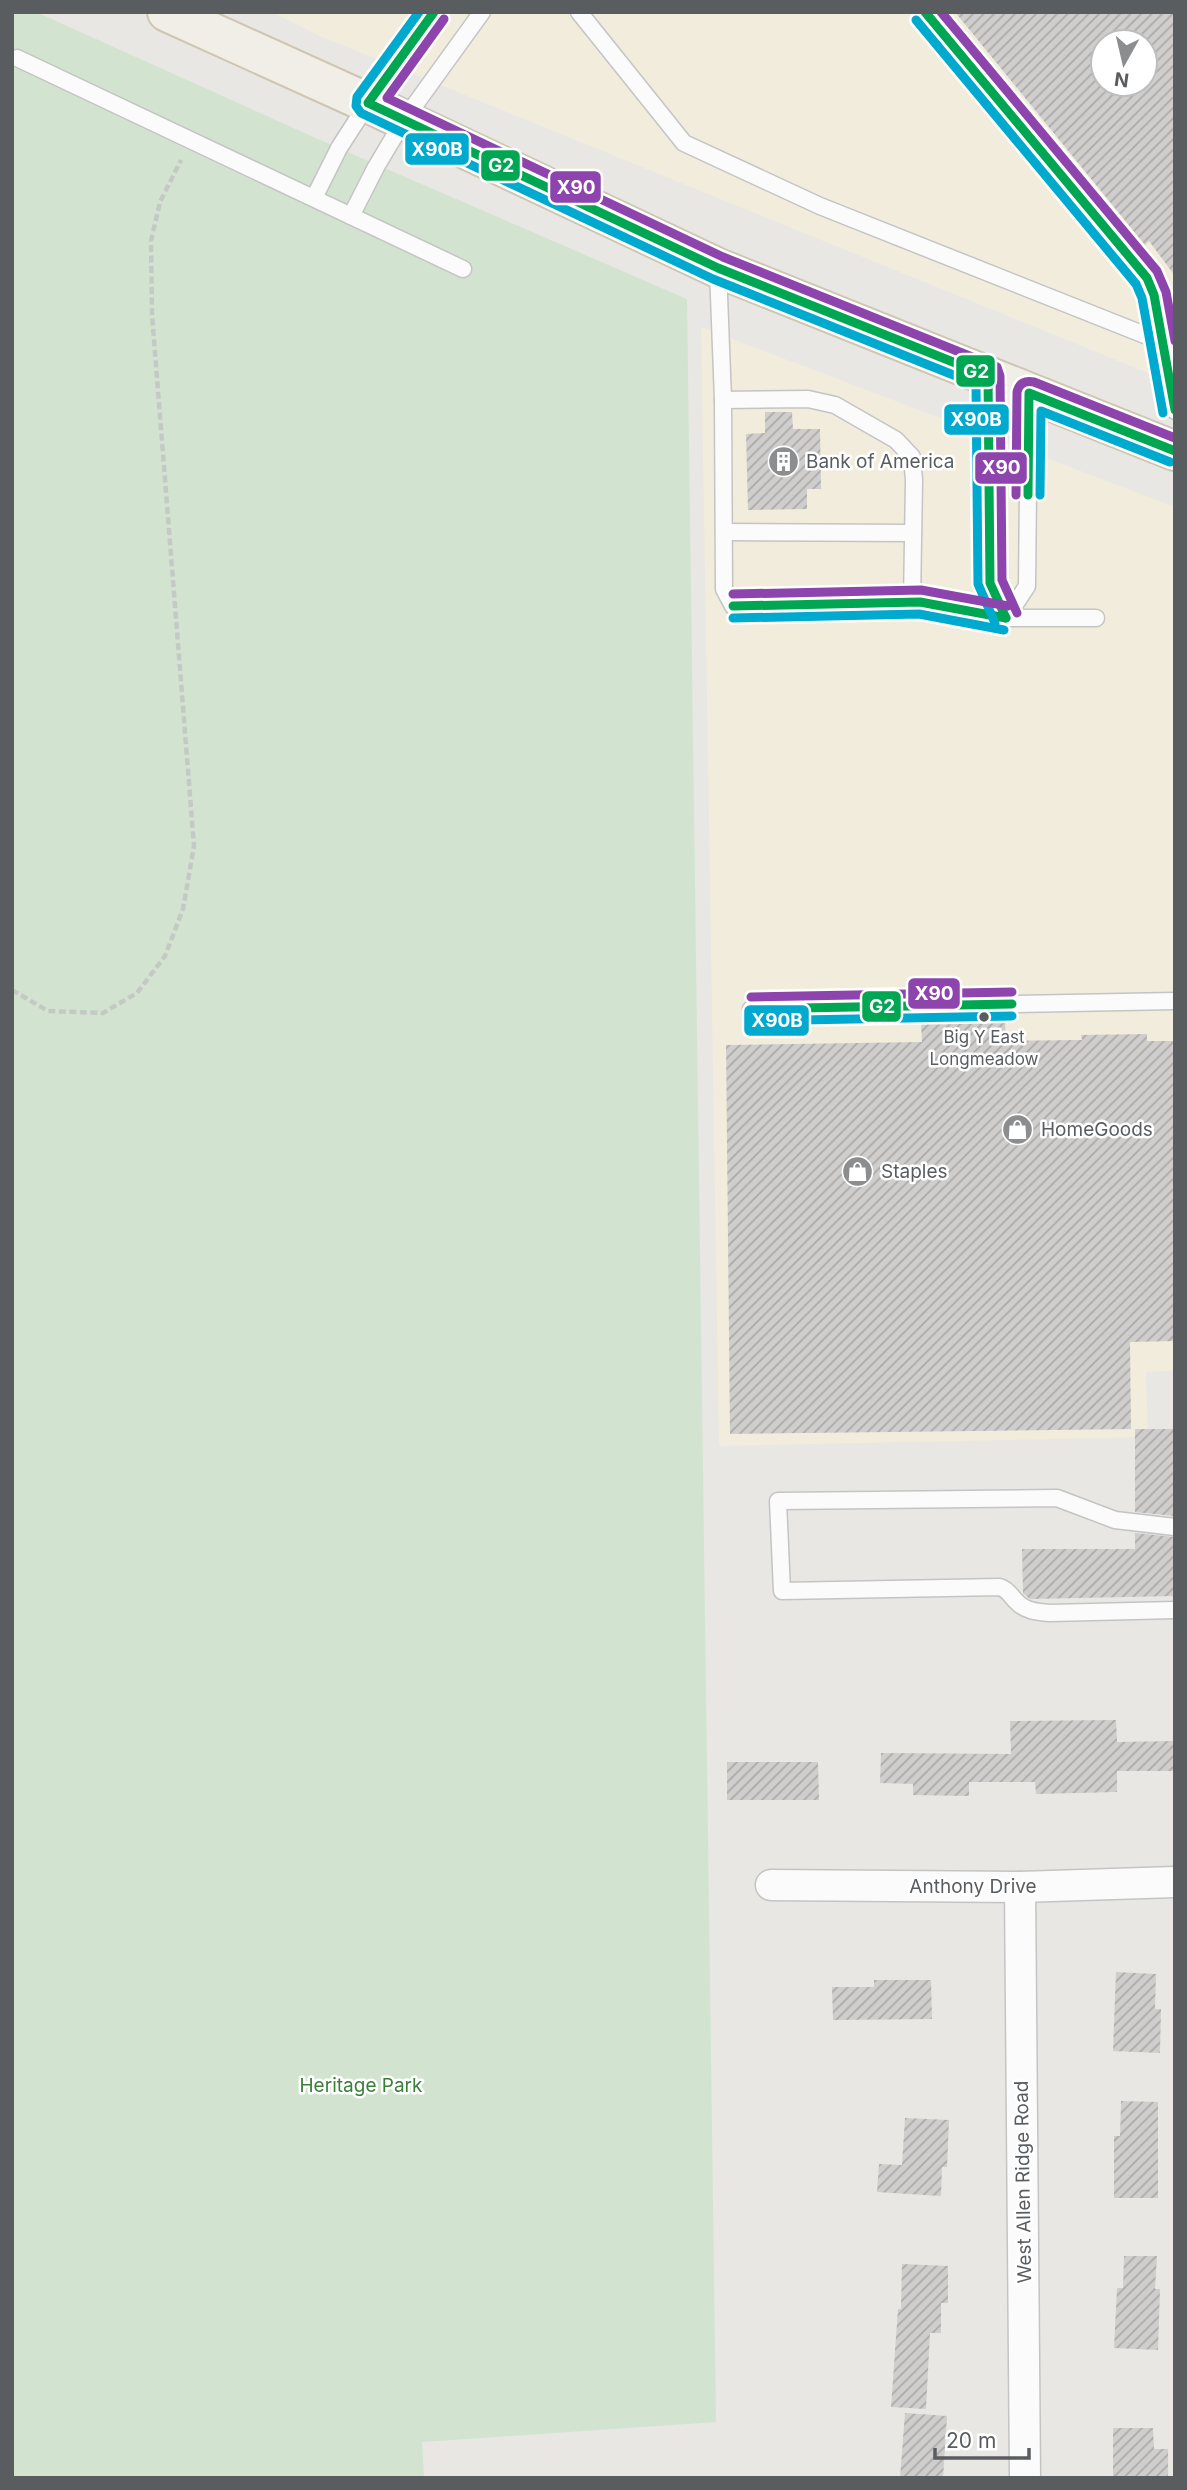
<svg xmlns="http://www.w3.org/2000/svg" width="1187" height="2490" font-family="Inter,sans-serif">
  <style>
    .commercial { fill: #f2ecdc; fill-rule: evenodd }
    .green { fill: #d2e4cf }
    .building { fill: url(#building-hatch); fill-rule: evenodd }
    .lines { fill: none; stroke-linecap: round; stroke-linejoin: round }
    .service-casing { stroke: #c4c4c4; stroke-width: 19 }
    .minor-casing { stroke: #c4c4c4; stroke-width: 33 }
    .primary-casing { stroke: #cfc5b2; stroke-width: 42 }
    .path { stroke: #c5c9c6; stroke-width: 4.5; stroke-dasharray: 7 3.5; stroke-linecap: butt }
    .service { stroke: #fcfbfb; stroke-width: 16 }
    .minor { stroke: #fcfbfb; stroke-width: 30 }
    .primary { stroke: #f0eee6; stroke-width: 38 }
    .bus-1-casing { stroke: #fff; stroke-width: 14 }
    .bus-2-casing { stroke: #fff; stroke-width: 14 }
    .bus-3-casing { stroke: #fff; stroke-width: 14 }
    .bus-1 { stroke: #00a651; stroke-width: 9 }
    .bus-2 { stroke: #00a9ce; stroke-width: 9 }
    .bus-3 { stroke: #8e44ad; stroke-width: 9 }
    .bus-dot { fill: #595d60; stroke: #fff; stroke-width: 2.5 }
    .labels { text-anchor: middle; dominant-baseline: central; stroke-width: 5; stroke-linejoin: round; paint-order: stroke }
    .bus-label { font-size: 17px; fill: #595d60; stroke: #fff }
    .poi-label { font-size: 19px; fill: #595d60; stroke: #fff; text-anchor: start }
    .street-label { font-size: 19px; fill: #595d60; stroke: #fff }
    .park-label { font-size: 19px; fill: #3a7f3a; stroke: #fff }
    .line-badge { stroke: #fff; stroke-width: 2.5 }
    .badge-label { font-size: 19px; text-anchor: middle; font-weight: bold; fill: #fff }
  </style>
  <defs>
    <pattern id="building-hatch" width="6" height="6" patternUnits="userSpaceOnUse" patternTransform="scale(1.75)"><rect width="6" height="6" fill="#cfcecc"/><path d="M-1 1l2-2M0 6l6-6M5 7l2-2" fill="none" stroke="#abaaa9"/></pattern>
  </defs>
  <rect width="100%" height="100%" fill="#e8e7e3"/>
  <g class="commercial">
    <path d="M272 12H1175V384L320 36ZM1103 42H1145V84H1103Z"/>
    <path d="M701 327 1175 507V1371L1146 1372 1148 1437 719 1446Z"/>
  </g>
  <path class="green" d="M12 12H36L329 144 687 299 716 2422 422 2442 424 2478H12Z"/>
  <g class="building">
    <path d="M955 12H1175V276L1149 241 1145 245ZM1103 42H1145V84H1103Z"/>
    <path d="M765 412H792L793 429H820L821 489H807V509L748 510 746 434 765 433Z"/>
    <path d="M1005 1020 1006 1041 1082 1040 1081 1035 1147 1034V1041H1175V1341L1130 1342 1131 1429 730 1434 726 1045 922 1042 921 1022Z"/>
    <path d="M1135 1429H1175V1516L1135 1512Z"/>
    <path d="M1135 1533 1175 1537V1596L1030 1599 1023 1593 1022 1549H1135Z"/>
    <path d="M1116 1720 1117 1742 1175 1741V1771H1117V1792L1036 1794 1035 1782H969V1796L913 1795V1784L880 1783 881 1753 1011 1754 1010 1721Z"/>
    <path d="M727 1762H818L819 1800H727Z"/>
    <path d="M1116 1972 1156 1974 1155 2009H1161L1160 2053 1113 2051Z"/>
    <path d="M874 1980H931L932 2019 833 2020 832 1987H874Z"/>
    <path d="M1121 2101 1158 2102V2198H1114V2136H1120Z"/>
    <path d="M905 2118 949 2120 947 2167H942L941 2196 877 2192 879 2164 902 2165Z"/>
    <path d="M1124 2256H1157L1155 2289H1160L1158 2350 1114 2348 1117 2288H1123Z"/>
    <path d="M902 2264 948 2266V2303H941V2333H930L926 2409 891 2407 898 2309H901Z"/>
    <path d="M905 2413 947 2416 943 2478H900Z"/>
    <path d="M1113 2428H1153L1154 2449H1168V2477L1113 2478Z"/>
  </g>
  <g class="lines">
    <defs>
      <g id="service">
        <path d="M579 12 684 143 820 206 1175 347"/>
        <path d="M925 12 1147 278 1154 295 1175 411"/>
        <path d="M17 58 463 269"/>
        <path d="M314 198 339 148 368 103 434 12"/>
        <path d="M351 216 376 167 404 120 482 12"/>
        <path d="M718 269 723 400 724 589 733 606 920 602 1006 618H1096"/>
        <path d="M988 376 990 583 1006 618"/>
        <path d="M723 400 808 399 835 405 896 440 912 457 914 480 912 602"/>
        <path d="M724 532 913 533"/>
        <path d="M1006 618 1027 586 1029 393"/>
        <path d="M751 1009 1175 1001"/>
        <path d="M1175 1527 1115 1520 1057 1498 778 1501 782 1591 1000 1587C1009 1590 1010 1596 1017 1602 1025 1611 1038 1612 1050 1613L1175 1610"/>
      </g>
      <g id="minor">
        <path d="M771 1885 1020 1887 1175 1882"/>
        <path d="M1020 1887 1025 2478"/>
      </g>
      <path id="primary" d="M167 12 368 103 718 268 1175 451"/>
    </defs>
    <use href="#service" class="service-casing"/>
    <use href="#minor" class="minor-casing"/>
    <use href="#primary" class="primary-casing"/>
    <path class="path" d="M12 990 48 1011 103 1013 137 993 165 956 183 909 194 846 152 315 151 241 160 202 181 160"/>
    <use href="#service" class="service"/>
    <use href="#minor" class="minor"/>
    <use href="#primary" class="primary"/>
    <defs>
      <g id="bus-1">
        <path d="M434 12 368 103 718 268 988 376 990 583 1006 618"/>
        <path d="M925 12 1147 278 1154 295 1175 410"/>
        <path d="M1028 495 1029 393 1175 451"/>
        <path d="M733 606 920 602 1006 618"/>
        <path d="M751 1009 1012 1004"/>
      </g>
      <g id="bus-2">
        <path d="M419 12 357 97 356 106 361 113 713 279 976 384 978 584 995 623"/>
        <path d="M916 20 1136 284 1142 298 1163 413"/>
        <path d="M1040 495 1041 411 1170 462"/>
        <path d="M733 618 919 614 1004 630"/>
        <path d="M751 1021 1012 1016"/>
      </g>
      <g id="bus-3">
        <path d="M941 12 1157 271 1166 292 1175 341"/>
        <path d="M444 19 387 98 723 257 997 367 1000 376 1002 580 1017 613"/>
        <path d="M1016 495 1017 392C1019 383 1025 380 1034 382L1175 438"/>
        <path d="M733 594 921 590 1008 606"/>
        <path d="M751 997 1012 992"/>
      </g>
    </defs>
    <use href="#bus-1" class="bus-1-casing"/>
    <use href="#bus-2" class="bus-2-casing"/>
    <use href="#bus-3" class="bus-3-casing"/>
    <use href="#bus-1" class="bus-1"/>
    <use href="#bus-2" class="bus-2"/>
    <use href="#bus-3" class="bus-3"/>
  </g>
  <defs>
    <symbol id="building-disc" viewBox="-11 -11 22 22"><circle r="9.5" fill="#8b8d8e" stroke="#fff"/><path d="M-4-6H4V6H1V3H-1V6H-4ZM-2.5-4.3h1.7v1.8h-1.7ZM.8-4.3h1.7v1.8H.8ZM-2.5-1h1.7V.8h-1.7ZM.8-1h1.7V.8H.8Z" fill="#fff"/></symbol>
    <symbol id="shop-disc" viewBox="-11 -11 22 22"><circle r="9.5" fill="#8b8d8e" stroke="#fff"/><path d="M-5-2.5h2.3a2.7 3.5 0 0 1 5.4 0H5L5.5 6h-11ZM-1.5-2.5h3a1.5 2.3 0 0 0-3 0Z" fill="#fff"/></symbol>
  </defs>
  <g fill-rule="evenodd">
    <use href="#building-disc" x="766" y="444" width="35" height="35"/>
    <use href="#shop-disc" x="1000" y="1112" width="35" height="35"/>
    <use href="#shop-disc" x="840" y="1154" width="35" height="35"/>
  </g>
  <circle class="bus-dot" cx="984" cy="1017" r="6"/>
  <g class="labels">
    <g class="bus-label">
      <text x="984" y="1037">Big Y East<tspan x="984" dy="22">Longmeadow</tspan></text>
    </g>
    <g class="poi-label">
      <text x="806" y="461">Bank of America</text>
      <text x="1041" y="1129">HomeGoods</text>
      <text x="881" y="1171">Staples</text>
    </g>
    <g class="street-label">
      <text x="973" y="1886">Anthony Drive</text>
      <text transform="translate(1023 2182) rotate(-91)">West Allen Ridge Road</text>
    </g>
    <g class="park-label">
      <text x="361" y="2085">Heritage Park</text>
    </g>
  </g>
  <g class="line-badge">
    <rect x="404" y="132" width="66" height="34" rx="7" fill="#00a9ce"/>
    <rect x="480" y="149" width="41" height="33" rx="7" fill="#00a651"/>
    <rect x="549" y="170" width="53" height="34" rx="7" fill="#8e44ad"/>
    <rect x="955" y="354" width="41" height="34" rx="7" fill="#00a651"/>
    <rect x="943" y="403" width="67" height="33" rx="7" fill="#00a9ce"/>
    <rect x="974" y="451" width="54" height="34" rx="7" fill="#8e44ad"/>
    <rect x="907" y="977" width="54" height="33" rx="7" fill="#8e44ad"/>
    <rect x="861" y="990" width="41" height="33" rx="7" fill="#00a651"/>
    <rect x="743" y="1004" width="67" height="33" rx="7" fill="#00a9ce"/>
  </g>
  <g class="badge-label">
    <text x="437" y="156">X90B</text>
    <text x="501" y="172">G2</text>
    <text x="576" y="194">X90</text>
    <text x="976" y="378">G2</text>
    <text x="976" y="426">X90B</text>
    <text x="1001" y="474">X90</text>
    <text x="934" y="1000">X90</text>
    <text x="882" y="1013">G2</text>
    <text x="777" y="1027">X90B</text>
  </g>
  <rect width="1187" height="2490" fill="none" stroke="#595d60" stroke-width="28"/>
  <g transform="translate(1124 63) rotate(188)"><circle r="33" fill="#ffffff" stroke="#bdbebf" stroke-width="2"/>
  <path d="M0-5L12 26L0 18L-12 26Z" fill="#8b8d8e"/>
  <text y="-10" font-size="19" font-weight="bold" text-anchor="middle" fill="#595d60">N</text>
  </g>
  <path d="M935 2448v10h94v-10" fill="none" stroke="#595d60" stroke-width="3.5"/>
  <text x="946" y="2448" font-size="21" fill="#595d60" stroke="#ffffff" stroke-width="5" paint-order="stroke">20 m</text>
</svg>
